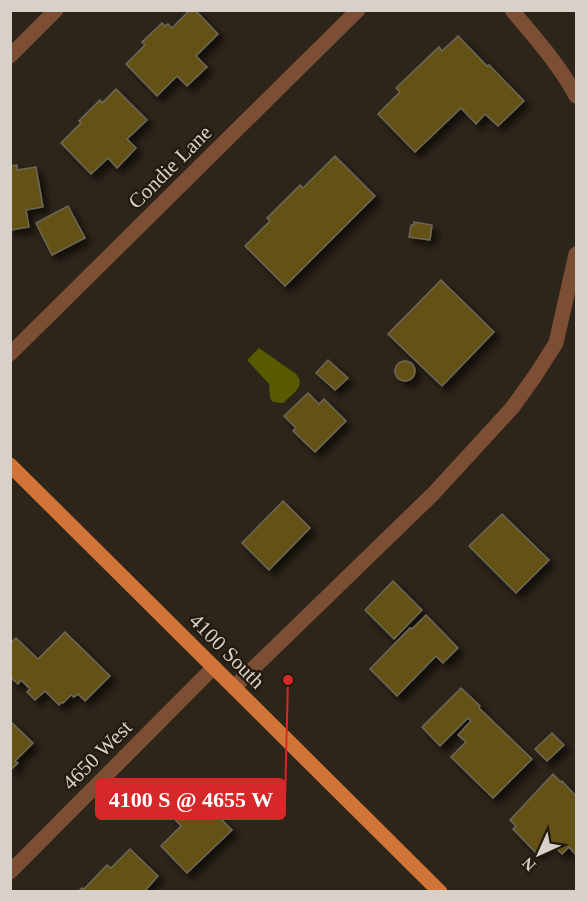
<svg xmlns="http://www.w3.org/2000/svg" width="587" height="902" font-family="Georgia,serif">
  <style>
    .water { fill: #585a00 }
    .building { fill: #635114; stroke: #6d6859; stroke-width: 1.5; filter: url(#shadow) }
    .lines { fill: none; stroke-linecap: round; stroke-linejoin: round }
    .minor { stroke: #7c4f34; stroke-width: 15 }
    .major { stroke: #d07537; stroke-width: 15 }
    .labels { text-anchor: middle; dominant-baseline: central; stroke-width: 5; stroke-linejoin: round; paint-order: stroke }
    .street-label { font-size: 21px; fill: #d7d1ca; stroke: #241b10 }
    .leader { fill: none; stroke: #d62828; stroke-width: 2 }
    .callout-dot { fill: #d62828; stroke: #241b10; stroke-width: 2 }
    .callout { fill: #d62828; stroke: #d62828; stroke-width: 2 }
    .callout-label { font-size: 22px; text-anchor: middle; font-weight: bold; fill: #fff }
  </style>
  <defs>
    <filter id="shadow"><feDropShadow dx="5.5" dy="5.5" stdDeviation="3" flood-color="#0009"/></filter>
  </defs>
  <rect width="100%" height="100%" fill="#2d241a"/>
  <path class="water" d="M259 348 296 374C307 386 292 394 283 403L273 402 270 398 269 384 247 360Z"/>
  <g class="building">
    <path d="M190 10H195L218 34 196 56 207 67 187 86 177 76 157 96 126 64 145 45 142 42 162 23 165 26 168 24 172 28Z"/>
    <path d="M458 36 487 66 489 65 524 101 498 126 485 114 476 124 461 108 415 152 378 114 400 92 396 88 439 47 442 51Z"/>
    <path d="M116 89 147 120 127 139 136 148 117 168 108 158 91 174 61 143 81 123 79 121 100 100 102 103Z"/>
    <path d="M335 156 375 196 285 286 245 246 270 221 267 218 300 185 303 188Z"/>
    <path d="M17 165V170L36 167 43 207 26 210 29 227 10 230V166Z"/>
    <path d="M68 206 85 238 52 255 36 223Z"/>
    <path d="M414 222 432 225 430 240 409 237 411 225H414Z"/>
    <path d="M441 280 494 332 442 386 388 334Z"/>
    <path d="M328 360 348 378 335 390 316 373Z"/>
    <circle cx="405" cy="371" r="10"/>
    <path d="M308 393 319 404 324 399 346 421 315 452 293 431 296 428 284 416Z"/>
    <path d="M283 501 310 528 269 570 242 543Z"/>
    <path d="M502 514 549 560 516 593 469 546Z"/>
    <path d="M393 581 422 610 394 639 365 610Z"/>
    <path d="M426 615 458 648 443 663 436 656 397 696 370 669 410 628 412 629Z"/>
    <path d="M65 632 110 676 85 701 78 694 74 697 71 695 63 703 62 702 59 705 45 691 35 700 27 692 30 689 21 680 18 684 10 677V643L16 638 38 659Z"/>
    <path d="M461 688 480 706 479 708 532 759 493 798 451 757 466 742 458 735 471 721 468 718 440 746 422 727Z"/>
    <path d="M10 721 33 743 15 761 18 763 10 770Z"/>
    <path d="M552 733 564 745 547 761 535 749Z"/>
    <path d="M553 774 561 782 562 781 576 796V855L569 847 562 854 550 842 537 854 513 829 516 826 510 820Z"/>
    <path d="M192 790 232 830 187 873 161 846 181 826 169 813Z"/>
    <path d="M130 849 158 876 144 892H78L82 888 84 889 107 865 111 868Z"/>
  </g>
  <g class="lines">
    <g class="minor">
      <path d="M512 10C535 38 559 64 576 96"/>
      <path d="M10 56 56 10"/>
      <path d="M10 354 358 10"/>
      <path d="M234 687 433 494 512 408 535 376 556 343 576 254"/>
      <path d="M10 872 214 667"/>
    </g>
    <path class="major" d="M10 465 440 892"/>
  </g>
  <g class="labels">
    <g class="street-label">
      <text transform="translate(170 167) rotate(-45)">Condie Lane</text>
      <text transform="translate(227 651) rotate(45)">4100 South</text>
      <text transform="translate(97 755) rotate(-45)">4650 West</text>
    </g>
  </g>
  <path class="leader" d="M288 680L285 799"/>
  <circle class="callout-dot" cx="288" cy="680" r="6"/>
  <rect class="callout" x="96" y="779" width="189" height="40" rx="6"/>
  <g class="callout-label">
    <text x="191" y="807">4100 S @ 4655 W</text>
  </g>
  <rect width="587" height="902" fill="none" stroke="#d7d1ca" stroke-width="24"/>
  <g transform="translate(539 854) rotate(225)" stroke="#241b10" stroke-width="4.5" paint-order="stroke">
  <path d="M0-4.5L10 22L0 15L-10 22Z" fill="#d7d1ca"/>
  <text y="-9" font-size="16" font-weight="bold" text-anchor="middle" fill="#d7d1ca">N</text>
  </g>
</svg>
